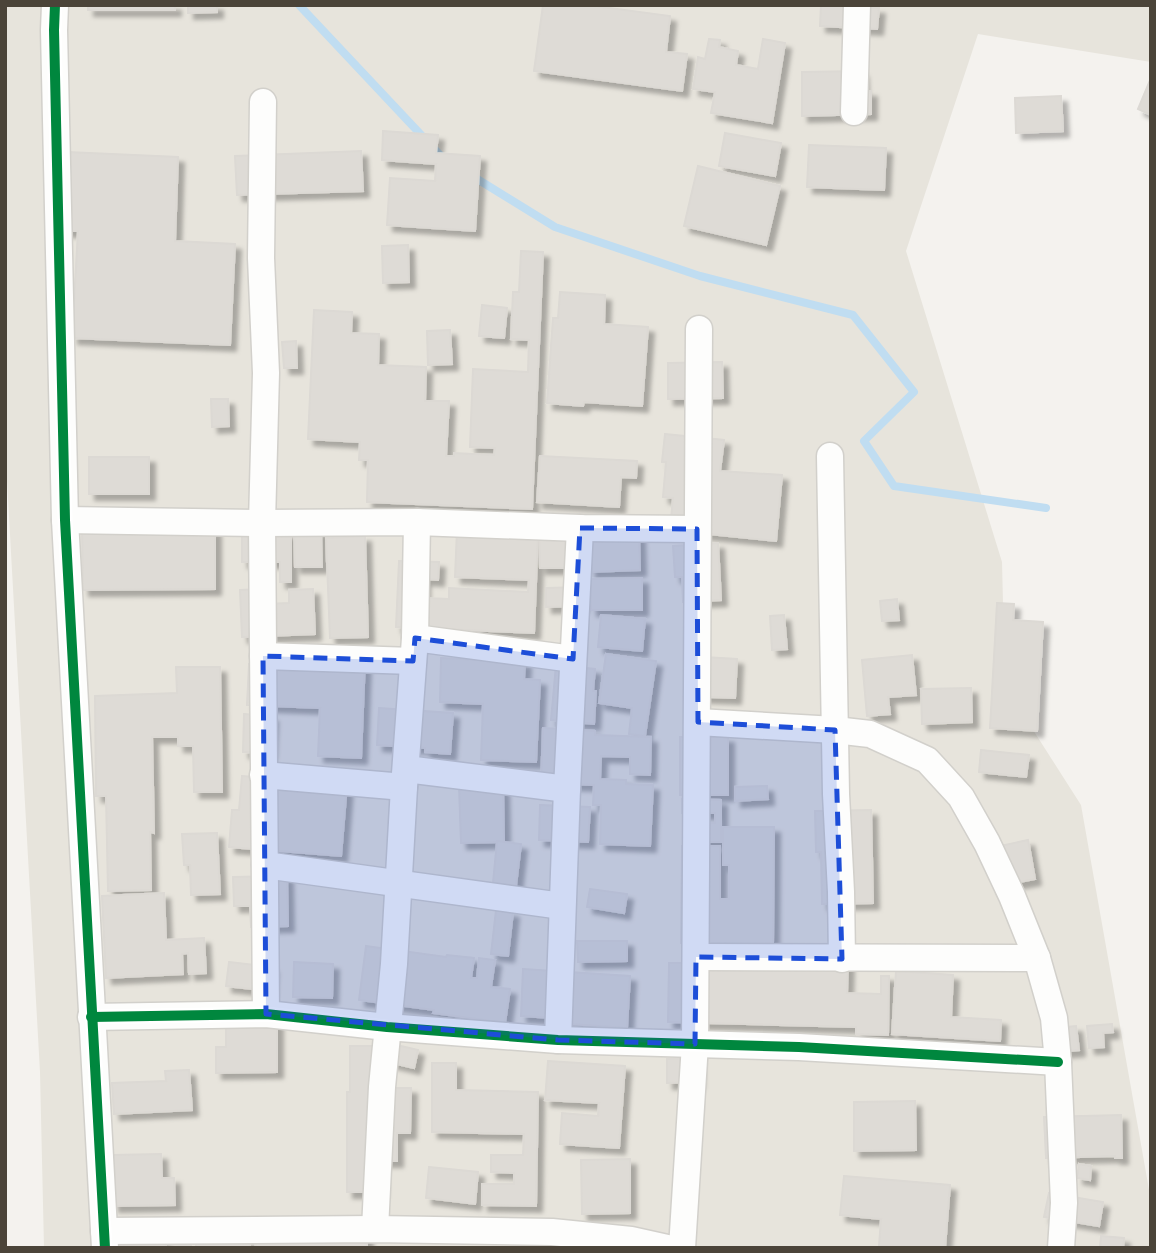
<svg xmlns="http://www.w3.org/2000/svg" width="1156" height="1253" font-family="'Asap Condensed',sans-serif">
  <style>
    .residential { fill: #e7e4dc }
    .lines { fill: none; stroke-linecap: round; stroke-linejoin: round }
    .stream { stroke: #c0ddf1; stroke-width: 8 }
    .building { fill: #dedbd6; stroke: #dcd9d4; stroke-width: 2; filter: url(#shadow) }
    .minor-casing { stroke: #d2d0cb; stroke-width: 29 }
    .minor { stroke: #fdfdfc; stroke-width: 26 }
    .cycleway-casing { stroke: #fff; stroke-width: 15 }
    .cycleway { stroke: #00873e; stroke-width: 10 }
    .marked { fill: #1d4ed8; fill-opacity: 0.2; stroke: #1d4ed8; stroke-width: 5; stroke-dasharray: 14 9; stroke-linejoin: round }
  </style>
  <defs>
    <filter id="shadow"><feDropShadow dx="6" dy="6" stdDeviation="2" flood-color="#0004"/></filter>
  </defs>
  <rect width="100%" height="100%" fill="#f4f2ee"/>
  <path class="residential" d="M5 5H1151V62L978 34 906 251 1002 562 1005 686 1081 805 1151 1201V1248H44L40 1072 5 445Z"/>
  <g class="lines">
    <g class="stream">
      <path d="M299 5 441 156 446 159"/>
      <path d="M469 174 555 227 700 276 853 315 914 392 864 441 894 486 1046 508"/>
    </g>
  </g>
  <g class="building">
    <rect x="88" y="5" width="87" height="5"/>
    <path d="M188 5H217V12L188 13Z"/>
    <path d="M543 5H587L670 16 666 52 687 54 682 91 534 71Z"/>
    <path d="M821 5H861V8H879L877 29 820 26Z"/>
    <path d="M709 39 720 40 719 47 738 51 736 65 758 69 763 39 785 43 772 123 711 113 715 92 693 89 698 57 705 59Z"/>
    <path d="M862 71 863 91H871V114L802 116V72Z"/>
    <path d="M1151 78V115L1138 109Z"/>
    <path d="M1061 96 1063 131 1016 133 1015 98Z"/>
    <path d="M383 131 438 135 436 153 480 156 475 231 387 225 390 178 435 181 436 164 382 160Z"/>
    <path d="M725 133 781 143 775 176 719 166Z"/>
    <path d="M809 145 886 148 884 190 807 187Z"/>
    <path d="M361 151 363 191 237 195 235 156Z"/>
    <path d="M67 152 178 157 175 241 235 244 230 345 72 338 78 231H63Z"/>
    <path d="M698 166 780 186 766 245 684 226Z"/>
    <path d="M408 245 409 282 383 283 382 246Z"/>
    <path d="M521 251 543 252 532 509 367 502 368 460H359L360 442 308 439 314 310 352 312 351 333 379 334 378 365 426 367 425 401H449L446 456H454V453L494 455 495 448 470 447 473 369 528 372 529 340 511 339 513 292H519Z"/>
    <path d="M560 292 605 295 604 324 648 327 642 406 584 402 583 406 547 403 553 318H558Z"/>
    <path d="M482 305 507 308 504 338 479 336Z"/>
    <path d="M450 330 452 364 428 365 427 331Z"/>
    <path d="M296 341 297 368H284L282 342Z"/>
    <path d="M722 362 723 398 668 399V363Z"/>
    <path d="M211 399H228L229 426 212 427Z"/>
    <path d="M665 434 724 440 720 471 782 475 776 541 670 530 673 498 663 497 666 462H662Z"/>
    <path d="M540 456 637 461 636 478 621 477 619 507 537 502Z"/>
    <rect x="89" y="457" width="60" height="37"/>
    <path d="M215 529V589L83 590 82 530Z"/>
    <path d="M583 529V568H540L539 530Z"/>
    <path d="M294 530H321L322 567H295Z"/>
    <path d="M457 530 538 533 534 633 396 627 399 561 439 562 438 580 424 579V598L449 599V588L528 592 529 580 455 577Z"/>
    <path d="M639 532 640 570 590 572 589 534Z"/>
    <path d="M291 533V582H280V562H242V534Z"/>
    <path d="M365 536 368 637 330 638 326 538Z"/>
    <path d="M718 543 721 600 683 602 682 577H675L673 546Z"/>
    <path d="M642 578V610H591L590 579Z"/>
    <path d="M582 587V606L546 607V588Z"/>
    <path d="M265 589 266 604 289 603V590L313 589 315 634 242 637 240 590Z"/>
    <path d="M897 599 899 620 882 621 880 601Z"/>
    <path d="M997 603 1014 604 1013 620 1043 622 1037 731 990 728Z"/>
    <path d="M601 615 645 619 642 651 598 647Z"/>
    <path d="M784 615 787 649 772 650 770 616Z"/>
    <path d="M606 654 656 661 645 736 629 734 632 708 599 703Z"/>
    <path d="M912 655 916 695 888 697 890 714 867 716 862 660Z"/>
    <path d="M704 657 737 659 735 698 684 696Z"/>
    <path d="M441 658 525 662 524 679 540 680 536 762 481 760 483 704 440 702Z"/>
    <path d="M365 660 361 758 318 756 320 708 247 705 249 664 319 666Z"/>
    <path d="M556 665 595 669 593 691H596L594 724 551 720Z"/>
    <path d="M176 667H220L222 792H194L193 746H178V737H152L154 833 150 832 151 890 108 891 106 796H96L95 696 177 693Z"/>
    <path d="M971 688 972 722 922 724 921 689Z"/>
    <path d="M379 708 453 713 450 754 425 752V748L377 745Z"/>
    <path d="M244 714 272 716 270 753 243 752Z"/>
    <path d="M543 728 595 731V735L651 737 650 775 630 774V757L601 756 600 779 626 780V784L653 785 650 846 600 844 601 805H593L594 785 541 783Z"/>
    <rect x="680" y="737" width="48" height="58"/>
    <path d="M981 750 1029 755 1026 777 979 772Z"/>
    <path d="M242 776 347 785 341 856 229 847 232 810H239Z"/>
    <path d="M503 785 504 842 461 843 459 786Z"/>
    <path d="M767 786 768 799 735 801V787Z"/>
    <path d="M682 799 721 800V842H688L689 823H715V813H682Z"/>
    <path d="M540 805 590 807 588 842 539 840Z"/>
    <path d="M871 810 873 903 822 904 821 852H816L815 811Z"/>
    <path d="M723 827H774L773 944 681 943 682 846H720V899H729V865H723Z"/>
    <path d="M217 833 220 894 191 895 190 865H184L182 834Z"/>
    <path d="M1028 840 1035 879 994 887 986 849Z"/>
    <path d="M497 841 521 844 516 886 493 883Z"/>
    <path d="M287 876 288 926 251 927 250 906H234L233 877Z"/>
    <path d="M590 889 627 894 624 913 587 907Z"/>
    <path d="M164 893 166 940 204 938 206 973 189 974 188 953 182 954 183 974 106 978 102 896Z"/>
    <path d="M496 910 513 912 508 956 491 954Z"/>
    <path d="M577 941H627V961L578 962Z"/>
    <path d="M366 946 446 957 447 955 474 958 471 978H477L479 958 495 960 491 987 510 989 505 1023 433 1013 434 1010 359 1000Z"/>
    <path d="M229 962 272 967 270 991 226 986Z"/>
    <path d="M294 962 333 964 332 998 293 997Z"/>
    <path d="M848 962 847 993 881 994V976H889L888 1035 856 1034V1027L668 1022 669 963Z"/>
    <path d="M523 969 630 976 627 1028 569 1024V1019L521 1016Z"/>
    <path d="M896 971 953 975 951 1017 1001 1020 1000 1041 892 1034Z"/>
    <path d="M226 1018H277V1072L216 1073V1047H226Z"/>
    <path d="M1112 1024 1113 1032 1103 1033 1104 1047 1089 1048 1087 1026Z"/>
    <path d="M1076 1026 1079 1050 1048 1053 1045 1029Z"/>
    <path d="M388 1043 418 1050 414 1068 384 1061Z"/>
    <path d="M350 1046H380L379 1088H411L410 1133H397V1161H381V1192H347V1092H350Z"/>
    <path d="M698 1058V1082L667 1083V1059Z"/>
    <path d="M548 1061 625 1066 619 1148 560 1144 562 1113 598 1116 599 1103 545 1100Z"/>
    <path d="M432 1063H456V1090L538 1092 536 1206 482 1205V1184H514V1173L491 1172V1155H523L524 1134 432 1132Z"/>
    <path d="M189 1070 192 1110 114 1114 112 1083 166 1081 165 1071Z"/>
    <path d="M915 1101 916 1150 854 1151V1102Z"/>
    <path d="M1121 1115 1122 1158H1115V1156L1046 1158 1044 1117Z"/>
    <path d="M161 1154 162 1178H174L175 1205 113 1206 112 1155Z"/>
    <path d="M630 1159V1213L582 1214 581 1160Z"/>
    <path d="M1079 1164 1091 1166 1090 1180 1077 1178Z"/>
    <path d="M429 1167 478 1172 475 1204 426 1198Z"/>
    <path d="M844 1176 950 1185 945 1248 879 1246 881 1219 840 1215Z"/>
    <path d="M1049 1193 1103 1202 1099 1226 1044 1217Z"/>
    <path d="M367 1231V1248H256L255 1233Z"/>
    <path d="M1101 1236 1124 1238 1123 1248H1100Z"/>
    <path d="M166 1237V1247L191 1245V1248H111V1240Z"/>
    <path d="M250 1240V1248H196V1241Z"/>
    <path d="M543 1244 600 1248H543Z"/>
  </g>
  <g class="lines">
    <defs>
      <g id="minor">
        <path d="M55 5 54 30 65 520 105 1248"/>
        <path d="M263 102 261 258 266 373 262 523 266 1014"/>
        <path d="M854 112 857 5"/>
        <path d="M830 456 836 794 841 892 842 959"/>
        <path d="M65 520 262 523 417 522 580 528 697 529"/>
        <path d="M415 638 573 659"/>
        <path d="M263 656 413 661"/>
        <path d="M698 722 835 730 870 734 927 760 961 797 987 843 1012 896 1037 958 1054 1018 1058 1062 1064 1203 1061 1248"/>
        <path d="M406 769 567 789"/>
        <path d="M263 775 404 787"/>
        <path d="M265 865 562 906"/>
        <path d="M696 957 1037 958"/>
        <path d="M91 1017 266 1014 387 1027 558 1040 799 1047 1058 1062"/>
        <path d="M558 1040 567 789 580 528"/>
        <path d="M375 1229 382 1087 394 964 404 787 415 638 417 522"/>
        <path d="M104 1231 375 1229 552 1232 631 1240 667 1248"/>
        <path d="M682 1248 695 1044 699 329"/>
      </g>
    </defs>
    <use href="#minor" class="minor-casing"/>
    <use href="#minor" class="minor"/>
    <defs>
      <g id="cycleway">
        <path d="M55 5 54 30 65 520 105 1248"/>
        <path d="M91 1017 266 1014 387 1027 558 1040 799 1047 1058 1062"/>
      </g>
    </defs>
    <use href="#cycleway" class="cycleway-casing"/>
    <use href="#cycleway" class="cycleway"/>
  </g>
  <path class="marked" d="M580 528 697 529 698 722 835 730 842 959 696 957 695 1044 558 1040 266 1014 263 656 413 661 415 638 573 659Z"/>
  <rect width="1156" height="1253" fill="none" stroke="#4b4439" stroke-width="14"/>
</svg>
